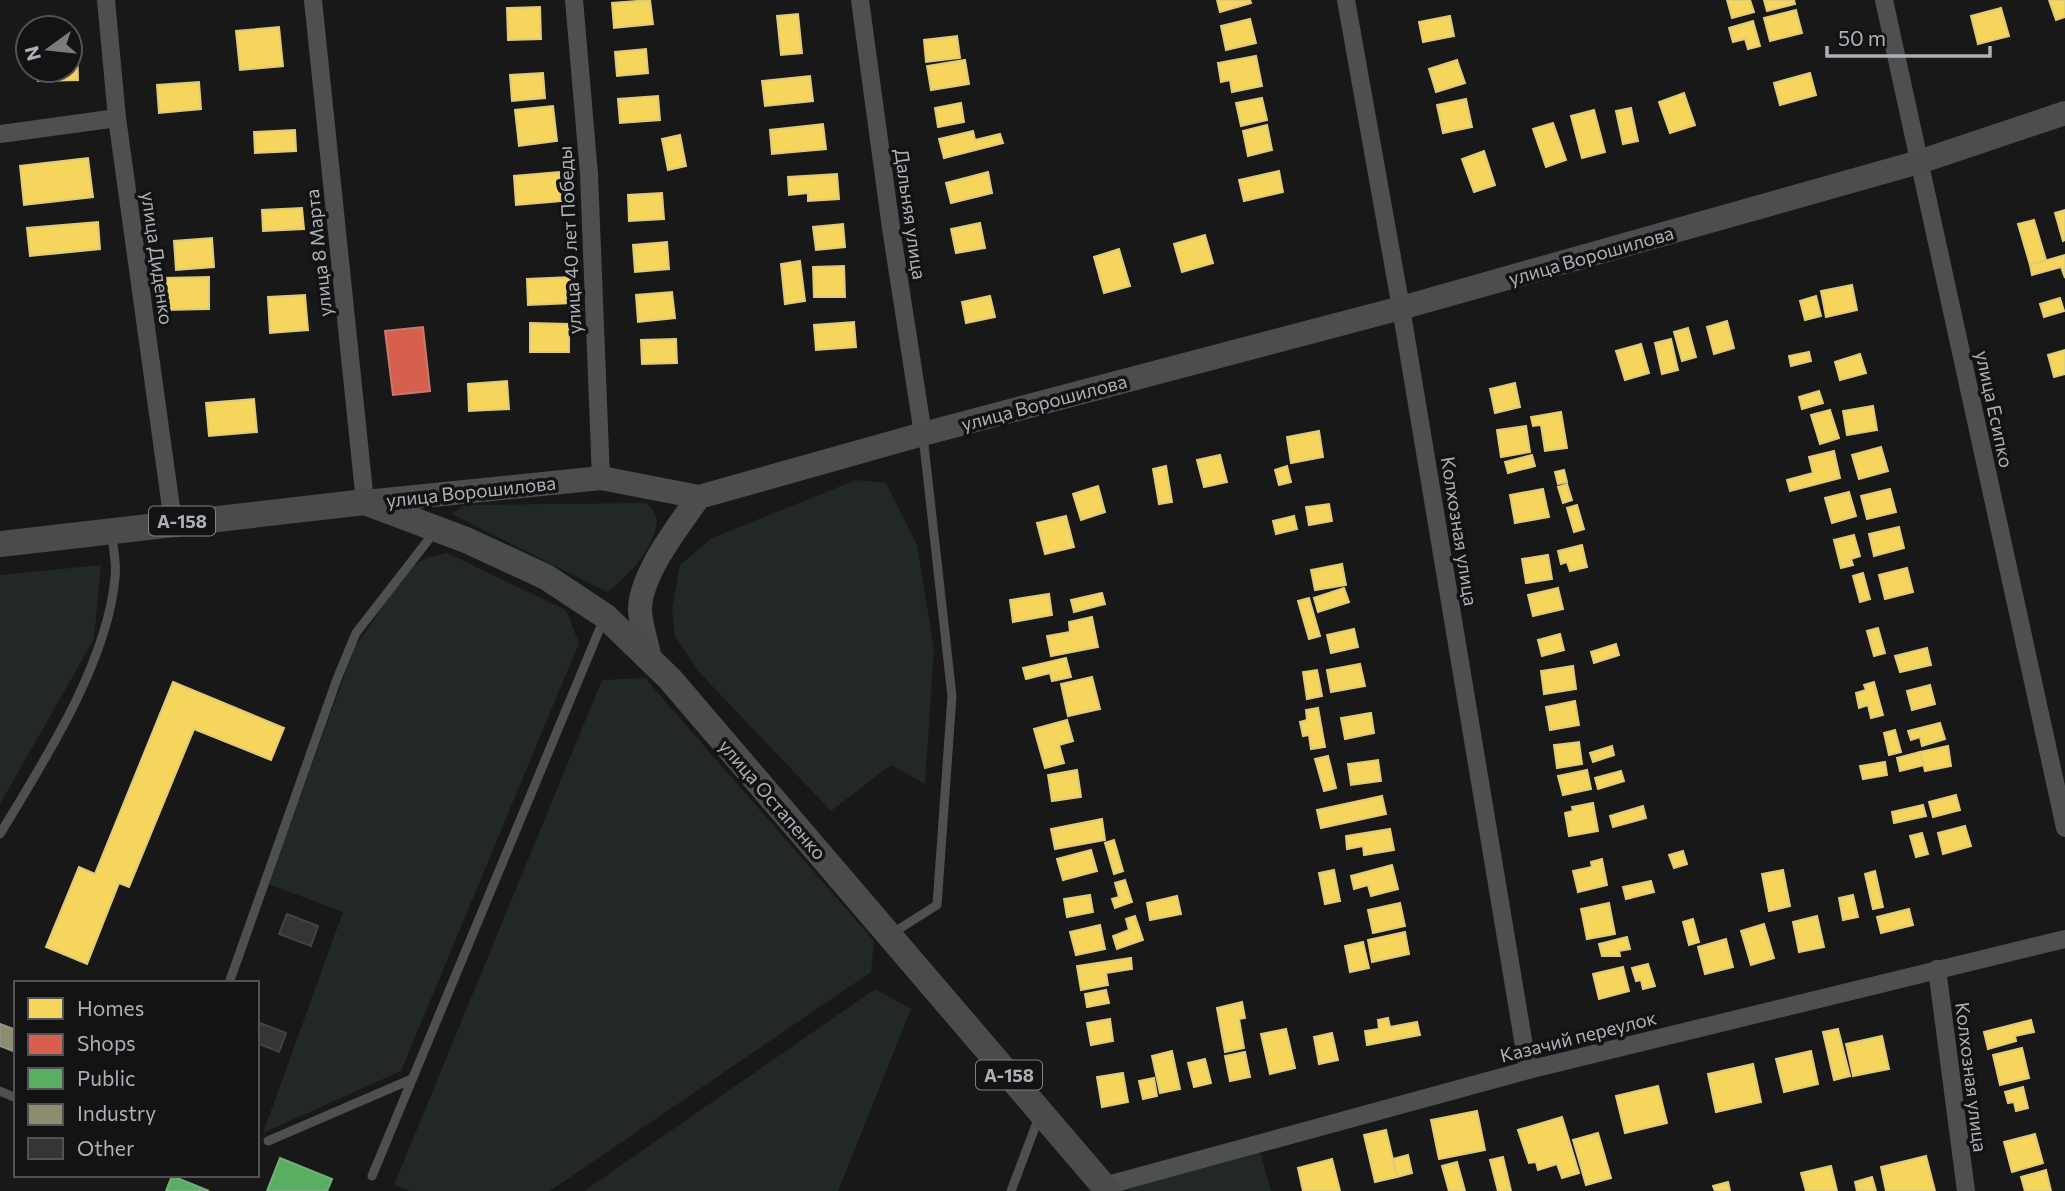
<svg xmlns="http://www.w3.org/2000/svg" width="2065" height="1191" font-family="Commissioner,sans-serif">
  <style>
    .green { fill: #222823 }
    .homes { fill: #f6d55c; stroke: #e0ca77; stroke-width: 2 }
    .shops { fill: #d6604d; stroke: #c9786d; stroke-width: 2 }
    .public { fill: #5aae61; stroke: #72af7b; stroke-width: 2 }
    .industry { fill: #8c8c6e; stroke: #959784; stroke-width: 2 }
    .building { fill: #343536; stroke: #414345; stroke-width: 2 }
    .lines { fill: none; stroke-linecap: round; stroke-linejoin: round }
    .service { stroke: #4d4f51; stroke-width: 9 }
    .minor { stroke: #4d4f51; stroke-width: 18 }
    .secondary { stroke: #4c4d4e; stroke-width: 24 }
    .primary { stroke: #4a4b4d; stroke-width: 26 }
    .labels { text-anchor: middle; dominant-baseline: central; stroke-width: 7; stroke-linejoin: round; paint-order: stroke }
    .shield { fill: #131314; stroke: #7d8286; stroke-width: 2 }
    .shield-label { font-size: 18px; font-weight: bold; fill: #abb1b7 }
    .street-label { font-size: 19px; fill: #abb1b7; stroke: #131314 }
  </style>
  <rect width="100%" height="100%" fill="#181819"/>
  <g class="green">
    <path d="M856 480 886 483 917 545 934 650 925 784 891 765 831 811 699 672 675 636 672 609 680 565 712 538Z"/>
    <path d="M647 503C649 507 655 512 656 516 662 540 625 581 607 592L452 514 464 505Z"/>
    <path d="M447 553 566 610 579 643 401 1071 263 1133 343 912 268 884 355 647 407 570 425 558Z"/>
    <path d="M101 565 94 639 0 804V575Z"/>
    <path d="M645 678 874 941 871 972 550 1191H410L394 1185 602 680Z"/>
    <path d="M875 989 911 1009 838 1191H584Z"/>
    <path d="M1258 1144 1271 1191H1108Z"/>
  </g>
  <g class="homes">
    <path d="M650 0 653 24 614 28 612 3Z"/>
    <path d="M1217 0H1250L1251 3 1220 12Z"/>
    <path d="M1727 0H1750L1754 12 1732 18Z"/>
    <path d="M1764 0H1794L1795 4 1767 11Z"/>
    <path d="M2049 0H2065V17L2056 20Z"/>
    <path d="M540 7 541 39 508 40 507 8Z"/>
    <path d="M2001 8 2009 36 1978 44 1971 16Z"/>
    <path d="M1796 10 1802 33 1770 41 1764 18Z"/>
    <path d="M798 14 802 53 781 55 777 16Z"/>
    <path d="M1450 16 1454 36 1423 42 1419 22Z"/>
    <path d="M1250 19 1256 43 1226 50 1221 26Z"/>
    <path d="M1753 21 1760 46 1748 49 1745 39 1733 42 1729 28Z"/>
    <path d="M279 27 283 66 240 70 236 31Z"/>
    <path d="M957 36 960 58 926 62 924 40Z"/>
    <path d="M70 43H77L78 80 38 81V70H70Z"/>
    <path d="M646 49 648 73 617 76 615 52Z"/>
    <path d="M1256 56 1262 86 1232 92 1230 80 1221 82 1218 63Z"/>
    <path d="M965 60 969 84 931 90 927 66Z"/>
    <path d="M1457 60 1465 83 1436 92 1429 69Z"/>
    <path d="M543 73 545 98 512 101 510 75Z"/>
    <path d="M1810 73 1816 95 1780 105 1774 83Z"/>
    <path d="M810 76 813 101 765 106 762 81Z"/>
    <path d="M199 82 201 109 159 113 157 85Z"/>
    <path d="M1684 93 1695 125 1670 133 1659 102Z"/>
    <path d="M658 96 660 120 620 123 618 99Z"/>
    <path d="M1262 98 1267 120 1241 126 1236 103Z"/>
    <path d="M1466 99 1472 127 1443 133 1437 105Z"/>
    <path d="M961 103 964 122 938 127 935 108Z"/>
    <path d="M553 106 557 141 519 146 515 110Z"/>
    <path d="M1631 108 1638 141 1623 144 1616 111Z"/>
    <path d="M1594 110 1605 152 1582 158 1571 116Z"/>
    <path d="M1553 123 1566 160 1546 167 1533 129Z"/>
    <path d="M823 124 826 149 772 154 770 130Z"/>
    <path d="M1267 125 1272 150 1248 156 1243 131Z"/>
    <path d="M295 130 296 151 255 153 254 132Z"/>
    <path d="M973 131 975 140 1000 134 1003 143 944 158 939 139Z"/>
    <path d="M680 135 686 166 668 170 662 139Z"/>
    <path d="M1484 151 1495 185 1474 192 1462 159Z"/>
    <path d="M88 158 93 197 24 205 20 166Z"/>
    <path d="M1279 171 1283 192 1244 201 1239 180Z"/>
    <path d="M559 172 561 201 516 205 514 176Z"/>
    <path d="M988 172 992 193 951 203 946 183Z"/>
    <path d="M837 174 839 199 808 201V193L789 195 788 177Z"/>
    <path d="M662 193 664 219 629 221 628 195Z"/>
    <path d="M302 208 304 229 263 231 262 210Z"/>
    <path d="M2065 210V240L2063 241 2055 213Z"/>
    <path d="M2034 220 2046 260 2030 265 2018 224Z"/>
    <path d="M98 222 100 249 30 256 27 228Z"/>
    <path d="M980 223 985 248 956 253 951 229Z"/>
    <path d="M843 224 845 247 816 250 813 227Z"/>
    <path d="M1205 235 1213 263 1182 272 1174 244Z"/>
    <path d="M212 238 214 267 176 270 174 241Z"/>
    <path d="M667 242 669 269 635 272 633 245Z"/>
    <path d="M1119 249 1130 286 1104 293 1094 257Z"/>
    <path d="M2065 255V278L2061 267 2032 275 2030 265Z"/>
    <path d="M800 261 805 301 785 304 781 264Z"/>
    <path d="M844 266 845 297H814L813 267Z"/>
    <path d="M209 277V309L164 310 163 278Z"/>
    <path d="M571 277 572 303 528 305 527 279Z"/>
    <path d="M1852 285 1857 310 1826 317 1821 291Z"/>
    <path d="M672 292 675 318 638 322 636 295Z"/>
    <path d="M305 295 308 330 270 333 268 297Z"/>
    <path d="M990 296 995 317 966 323 962 302Z"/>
    <path d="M1816 296 1821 316 1805 320 1800 301Z"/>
    <path d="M2060 298 2064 311 2044 317 2040 304Z"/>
    <path d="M1727 321 1734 348 1714 354 1707 327Z"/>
    <path d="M854 322 856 347 816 350 814 325Z"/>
    <path d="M530 323 569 324V352H530Z"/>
    <path d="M1688 328 1696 357 1682 361 1674 332Z"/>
    <path d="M676 339 677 363 642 364 641 340Z"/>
    <path d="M1671 339 1678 370 1662 374 1655 343Z"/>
    <path d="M1641 344 1649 373 1625 380 1616 351Z"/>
    <path d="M2065 350V374L2054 377 2048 355Z"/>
    <path d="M1809 352 1811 361 1791 366 1789 356Z"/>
    <path d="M1860 354 1866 373 1840 380 1835 362Z"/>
    <path d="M507 381 509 409 469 411 468 384Z"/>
    <path d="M1515 383 1520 407 1495 413 1490 389Z"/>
    <path d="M1819 391 1823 403 1802 409 1799 397Z"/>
    <path d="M254 399 257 432 209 436 206 403Z"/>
    <path d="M1873 406 1877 430 1847 435 1843 411Z"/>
    <path d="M1830 410 1839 438 1820 444 1811 415Z"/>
    <path d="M1561 412 1567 448 1545 451 1541 425 1533 426 1531 417Z"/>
    <path d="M1526 426 1530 452 1501 457 1497 430Z"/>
    <path d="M1319 431 1323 457 1291 463 1287 437Z"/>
    <path d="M1881 447 1888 471 1859 479 1852 455Z"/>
    <path d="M1834 451 1840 478 1790 491 1787 480 1813 473 1809 457Z"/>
    <path d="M1220 455 1227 482 1204 487 1197 460Z"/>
    <path d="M1532 455 1535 466 1508 473 1505 462Z"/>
    <path d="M1166 466 1172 502 1159 504 1153 469Z"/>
    <path d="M1287 466 1291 482 1279 485 1275 470Z"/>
    <path d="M1564 470 1567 482 1558 484 1555 472Z"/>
    <path d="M1567 484 1572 500 1563 503 1558 487Z"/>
    <path d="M1098 486 1105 512 1081 520 1073 494Z"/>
    <path d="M1543 489 1549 517 1515 523 1510 495Z"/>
    <path d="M1890 489 1896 512 1867 519 1861 496Z"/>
    <path d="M1849 492 1856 516 1832 523 1825 498Z"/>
    <path d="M1329 504 1332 521 1309 525 1306 507Z"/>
    <path d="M1577 505 1584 529 1574 532 1567 508Z"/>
    <path d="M1066 516 1074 547 1045 554 1037 523Z"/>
    <path d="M1294 516 1297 529 1276 534 1273 521Z"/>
    <path d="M1899 527 1904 548 1874 556 1869 534Z"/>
    <path d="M1854 535 1860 556 1851 559 1853 565 1841 568 1834 540Z"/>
    <path d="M1582 545 1587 567 1570 571 1567 562 1561 564 1558 551Z"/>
    <path d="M1548 555 1552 579 1526 583 1522 559Z"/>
    <path d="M1342 564 1346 585 1315 590 1311 570Z"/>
    <path d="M1907 568 1913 592 1885 599 1879 575Z"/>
    <path d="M1863 573 1870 599 1860 602 1853 576Z"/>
    <path d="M1344 588 1349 602 1318 612 1314 598Z"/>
    <path d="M1558 588 1563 609 1533 616 1528 595Z"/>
    <path d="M1102 593 1105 604 1074 612 1071 600Z"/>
    <path d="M1049 594 1052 615 1013 622 1010 600Z"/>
    <path d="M1309 598 1320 636 1309 639 1298 601Z"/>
    <path d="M1092 617 1098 647 1051 656 1047 636 1070 632 1069 622Z"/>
    <path d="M1878 628 1885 653 1874 656 1867 631Z"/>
    <path d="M1354 629 1358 647 1331 653 1327 635Z"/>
    <path d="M1560 634 1564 650 1542 656 1538 640Z"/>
    <path d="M1616 644 1619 655 1594 663 1591 652Z"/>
    <path d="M1927 648 1931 665 1900 672 1895 656Z"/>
    <path d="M1066 658 1071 677 1052 681 1050 673 1026 679 1023 668Z"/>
    <path d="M1360 664 1365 686 1331 692 1327 670Z"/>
    <path d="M1573 666 1576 689 1544 694 1541 671Z"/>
    <path d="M1317 670 1322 696 1307 699 1303 672Z"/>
    <path d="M1092 677 1100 709 1068 716 1061 684Z"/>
    <path d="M173 682 284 728 271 760 194 729 129 887 119 883 87 964 46 947 79 867 95 874Z"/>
    <path d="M1874 682 1883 715 1871 718 1868 705 1859 708 1856 693 1866 690 1864 685Z"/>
    <path d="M1930 685 1935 704 1912 710 1907 691Z"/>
    <path d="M1575 701 1579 725 1550 730 1546 707Z"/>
    <path d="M1318 708 1325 747 1311 749 1309 735 1303 736 1300 722 1307 720 1306 710Z"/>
    <path d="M1371 713 1374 733 1345 739 1341 718Z"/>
    <path d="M1067 720 1073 741 1059 745 1064 763 1045 768 1034 729Z"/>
    <path d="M1940 723 1945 739 1922 746 1920 737 1911 740 1908 731Z"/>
    <path d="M1895 730 1901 752 1889 755 1884 733Z"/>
    <path d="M1579 742 1582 764 1557 768 1554 745Z"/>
    <path d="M1612 746 1614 755 1593 762 1590 753Z"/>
    <path d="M1948 746 1951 766 1925 771 1920 752Z"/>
    <path d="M1920 752 1924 765 1900 771 1897 758Z"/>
    <path d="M1328 756 1336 788 1324 791 1315 759Z"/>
    <path d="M1378 760 1381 781 1351 785 1348 764Z"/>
    <path d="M1885 762 1887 775 1863 779 1860 766Z"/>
    <path d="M1077 770 1081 797 1052 801 1048 775Z"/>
    <path d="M1587 770 1591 789 1563 795 1558 776Z"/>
    <path d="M1621 771 1624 781 1598 789 1595 778Z"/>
    <path d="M1956 795 1960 810 1933 817 1929 802Z"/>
    <path d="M1382 796 1386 814 1321 828 1317 810Z"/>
    <path d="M1593 803 1598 831 1569 836 1565 813 1573 811 1572 807Z"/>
    <path d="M1923 805 1926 816 1894 823 1892 812Z"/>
    <path d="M1643 806 1646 818 1613 827 1610 816Z"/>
    <path d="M1102 819 1105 840 1055 849 1051 829Z"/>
    <path d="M1965 826 1971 846 1943 854 1938 833Z"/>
    <path d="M1390 829 1394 850 1364 855 1363 846 1347 849 1346 836Z"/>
    <path d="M1922 833 1928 854 1916 857 1910 836Z"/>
    <path d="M1114 840 1123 871 1114 874 1105 843Z"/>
    <path d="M1091 850 1097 871 1063 880 1057 859Z"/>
    <path d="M1683 851 1687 864 1674 868 1669 855Z"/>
    <path d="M1602 859 1607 885 1578 892 1573 871 1592 867 1591 862Z"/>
    <path d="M1392 865 1398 889 1371 896 1368 885 1354 889 1351 876Z"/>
    <path d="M1334 870 1340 901 1325 904 1319 873Z"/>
    <path d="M1783 870 1790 906 1769 911 1762 874Z"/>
    <path d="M1875 871 1883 907 1873 909 1865 874Z"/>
    <path d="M1125 880 1132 902 1115 908 1112 899 1119 897 1115 883Z"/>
    <path d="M1651 881 1654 892 1626 899 1623 887Z"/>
    <path d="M1090 895 1093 912 1067 917 1064 899Z"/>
    <path d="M1853 895 1858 917 1843 920 1839 898Z"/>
    <path d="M1177 896 1181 914 1150 920 1147 903Z"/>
    <path d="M1400 903 1405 926 1373 933 1368 910Z"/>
    <path d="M1609 903 1615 934 1587 939 1581 909Z"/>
    <path d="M1909 909 1913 925 1881 933 1877 917Z"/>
    <path d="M1135 916 1143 940 1117 949 1113 936 1129 930 1126 919Z"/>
    <path d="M1817 916 1824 947 1799 952 1793 922Z"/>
    <path d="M1693 919 1699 942 1689 945 1683 922Z"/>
    <path d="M1764 924 1774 958 1751 965 1741 931Z"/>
    <path d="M1100 925 1105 949 1076 955 1070 932Z"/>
    <path d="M1405 932 1409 954 1372 962 1368 940Z"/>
    <path d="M1627 937 1630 949 1619 951 1620 956H1602L1599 944Z"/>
    <path d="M1726 939 1733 967 1705 974 1698 947Z"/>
    <path d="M1363 942 1369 968 1350 972 1345 946Z"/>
    <path d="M1131 958 1132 969 1106 973 1108 985 1081 990 1077 966Z"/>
    <path d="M1648 964 1655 986 1643 989 1641 980 1636 981 1632 968Z"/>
    <path d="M1623 967 1629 991 1599 999 1593 974Z"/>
    <path d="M1106 990 1109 1003 1087 1007 1085 994Z"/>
    <path d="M1242 1002 1245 1018 1239 1019 1244 1048 1225 1052 1217 1008Z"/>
    <path d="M1388 1018 1390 1027 1417 1022 1420 1035 1367 1045 1365 1031 1379 1029 1378 1020Z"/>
    <path d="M1110 1019 1113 1041 1091 1045 1087 1023Z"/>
    <path d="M2031 1020 2034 1032 2015 1036 2016 1041 1988 1049 1984 1032Z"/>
    <path d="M1286 1029 1295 1068 1270 1074 1261 1034Z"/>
    <path d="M1838 1029 1850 1076 1834 1080 1823 1032Z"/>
    <path d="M1332 1033 1338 1060 1319 1064 1314 1037Z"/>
    <path d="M1882 1036 1889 1069 1853 1076 1846 1044Z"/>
    <path d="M2022 1048 2029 1078 2000 1085 1993 1055Z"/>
    <path d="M1172 1051 1180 1089 1160 1093 1152 1056Z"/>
    <path d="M1811 1051 1818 1084 1784 1092 1776 1059Z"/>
    <path d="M1245 1052 1250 1077 1230 1081 1225 1056Z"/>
    <path d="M1205 1059 1211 1083 1194 1087 1188 1063Z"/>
    <path d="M1753 1064 1761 1102 1716 1112 1708 1074Z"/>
    <path d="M1123 1073 1128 1102 1102 1107 1097 1077Z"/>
    <path d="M1154 1078 1157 1096 1143 1099 1139 1081Z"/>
    <path d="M1658 1086 1667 1123 1625 1133 1616 1096Z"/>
    <path d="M2023 1087 2028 1108 2016 1111 2014 1102 2008 1103 2005 1092Z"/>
    <path d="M1477 1111 1485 1150 1439 1159 1431 1120Z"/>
    <path d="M1562 1117 1579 1173 1562 1178 1557 1164 1538 1170 1536 1162 1529 1163 1518 1130Z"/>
    <path d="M1386 1130 1397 1177 1375 1182 1364 1135Z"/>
    <path d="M1598 1133 1611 1178 1586 1185 1573 1140Z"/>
    <path d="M2035 1134 2043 1163 2012 1172 2004 1142Z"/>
    <path d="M1408 1155 1412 1173 1397 1177 1393 1159Z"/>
    <path d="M1926 1156 1935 1191H1886L1881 1167Z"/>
    <path d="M1503 1157 1511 1191H1498L1490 1160Z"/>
    <path d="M1332 1159 1340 1191H1303L1298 1168Z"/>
    <path d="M1457 1162 1465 1191H1449L1442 1166Z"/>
    <path d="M1831 1166 1837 1191H1806L1801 1173Z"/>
    <path d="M2046 1170 2051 1191H2025L2021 1177Z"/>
    <path d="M1872 1177 1876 1191H1857L1855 1182Z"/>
    <path d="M1728 1182 1730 1191H1715L1713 1186Z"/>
  </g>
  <path class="shops" d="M423 327 430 391 393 395 385 331Z"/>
  <g class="public">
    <path d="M280 1158 332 1179 327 1191H267Z"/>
    <path d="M172 1176 209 1191H166Z"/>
  </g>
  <path class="industry" d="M0 1024 16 1030V1052L0 1046Z"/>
  <g class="building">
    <path d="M287 914 318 926 311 946 279 934Z"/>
    <path d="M257 1022 286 1033 279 1052 257 1043Z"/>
  </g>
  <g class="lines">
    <g class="service">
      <path d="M0 834C44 761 107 664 115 578 117 564 113 549 112 535"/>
      <path d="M891 934 937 905 952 696 923 436"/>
      <path d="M229 983 337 679 356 633 436 530"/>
      <path d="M0 1091 16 1098"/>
      <path d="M268 1141 412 1079"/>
      <path d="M372 1176 603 621"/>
      <path d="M1011 1191 1039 1117"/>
    </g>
    <g class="minor">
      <path d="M106 0 117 118 173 522"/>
      <path d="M313 0 365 502"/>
      <path d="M574 0 589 174 601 478"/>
      <path d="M860 0 891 228 923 434"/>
      <path d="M1346 0 1401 308 1528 1070"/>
      <path d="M1884 0 2065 828"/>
      <path d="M0 134 117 118"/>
      <path d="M1937 969 1966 1191"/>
      <path d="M1104 1186 1528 1070 2065 939"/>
    </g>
    <g class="secondary">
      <path d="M365 502 601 478 699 497 923 434 1401 308 1919 162 2065 113"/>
      <path d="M650 659C647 644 641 627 640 611 639 576 679 525 699 497"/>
    </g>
    <path class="primary" d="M0 544 365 502 466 540 546 577 605 616 670 679 1108 1191"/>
  </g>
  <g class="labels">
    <g class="shield">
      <rect x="149" y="506.5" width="66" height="29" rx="5"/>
      <rect x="976" y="1060.5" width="66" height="29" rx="5"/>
    </g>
    <g class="shield-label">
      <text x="182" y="521">А-158</text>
      <text x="1009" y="1075">А-158</text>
    </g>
    <g class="street-label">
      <text transform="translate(911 214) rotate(82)">Дальняя улица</text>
      <text transform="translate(569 240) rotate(-93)">улица 40 лет Победы</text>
      <text transform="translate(318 253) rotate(-96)">улица 8 Марта</text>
      <text transform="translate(1591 255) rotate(-16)">улица Ворошилова</text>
      <text transform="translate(158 258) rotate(82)">улица Диденко</text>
      <text transform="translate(1044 402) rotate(-15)">улица Ворошилова</text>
      <text transform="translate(1995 409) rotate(78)">улица Есипко</text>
      <text transform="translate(471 491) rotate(-6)">улица Ворошилова</text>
      <text transform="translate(1460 531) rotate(81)">Колхозная улица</text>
      <text transform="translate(773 799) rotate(49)">улица Остапенко</text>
      <text transform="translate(1578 1036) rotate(-14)">Казачий переулок</text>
      <text transform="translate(1972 1077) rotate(83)">Колхозная улица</text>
    </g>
  </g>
  <rect x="14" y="981" width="245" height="196" fill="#131314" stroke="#505255" stroke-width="2"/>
  <rect x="28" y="998" width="35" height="21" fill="#f6d55c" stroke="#505255" stroke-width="2"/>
  <text x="77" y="1016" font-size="21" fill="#abb1b7">Homes</text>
  <rect x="28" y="1034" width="35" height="21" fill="#d6604d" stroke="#505255" stroke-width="2"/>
  <text x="77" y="1051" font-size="21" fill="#abb1b7">Shops</text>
  <rect x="28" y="1068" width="35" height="21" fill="#5aae61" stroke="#505255" stroke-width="2"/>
  <text x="77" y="1086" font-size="21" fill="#abb1b7">Public</text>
  <rect x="28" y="1104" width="35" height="21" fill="#8c8c6e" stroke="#505255" stroke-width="2"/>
  <text x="77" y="1121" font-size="21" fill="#abb1b7">Industry</text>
  <rect x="28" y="1138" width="35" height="21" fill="#343536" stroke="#505255" stroke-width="2"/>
  <text x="77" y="1156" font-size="21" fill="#abb1b7">Other</text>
  <g transform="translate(49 49) rotate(255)"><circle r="33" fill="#131314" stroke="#505255" stroke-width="2"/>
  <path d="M0-5L12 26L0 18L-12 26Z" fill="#787b80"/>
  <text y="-10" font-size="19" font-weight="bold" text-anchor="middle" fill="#abb1b7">N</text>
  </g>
  <path d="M1827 46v10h163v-10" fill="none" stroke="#abb1b7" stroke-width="3.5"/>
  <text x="1838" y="46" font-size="21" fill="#abb1b7" stroke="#131314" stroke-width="5" paint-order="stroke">50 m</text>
</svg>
